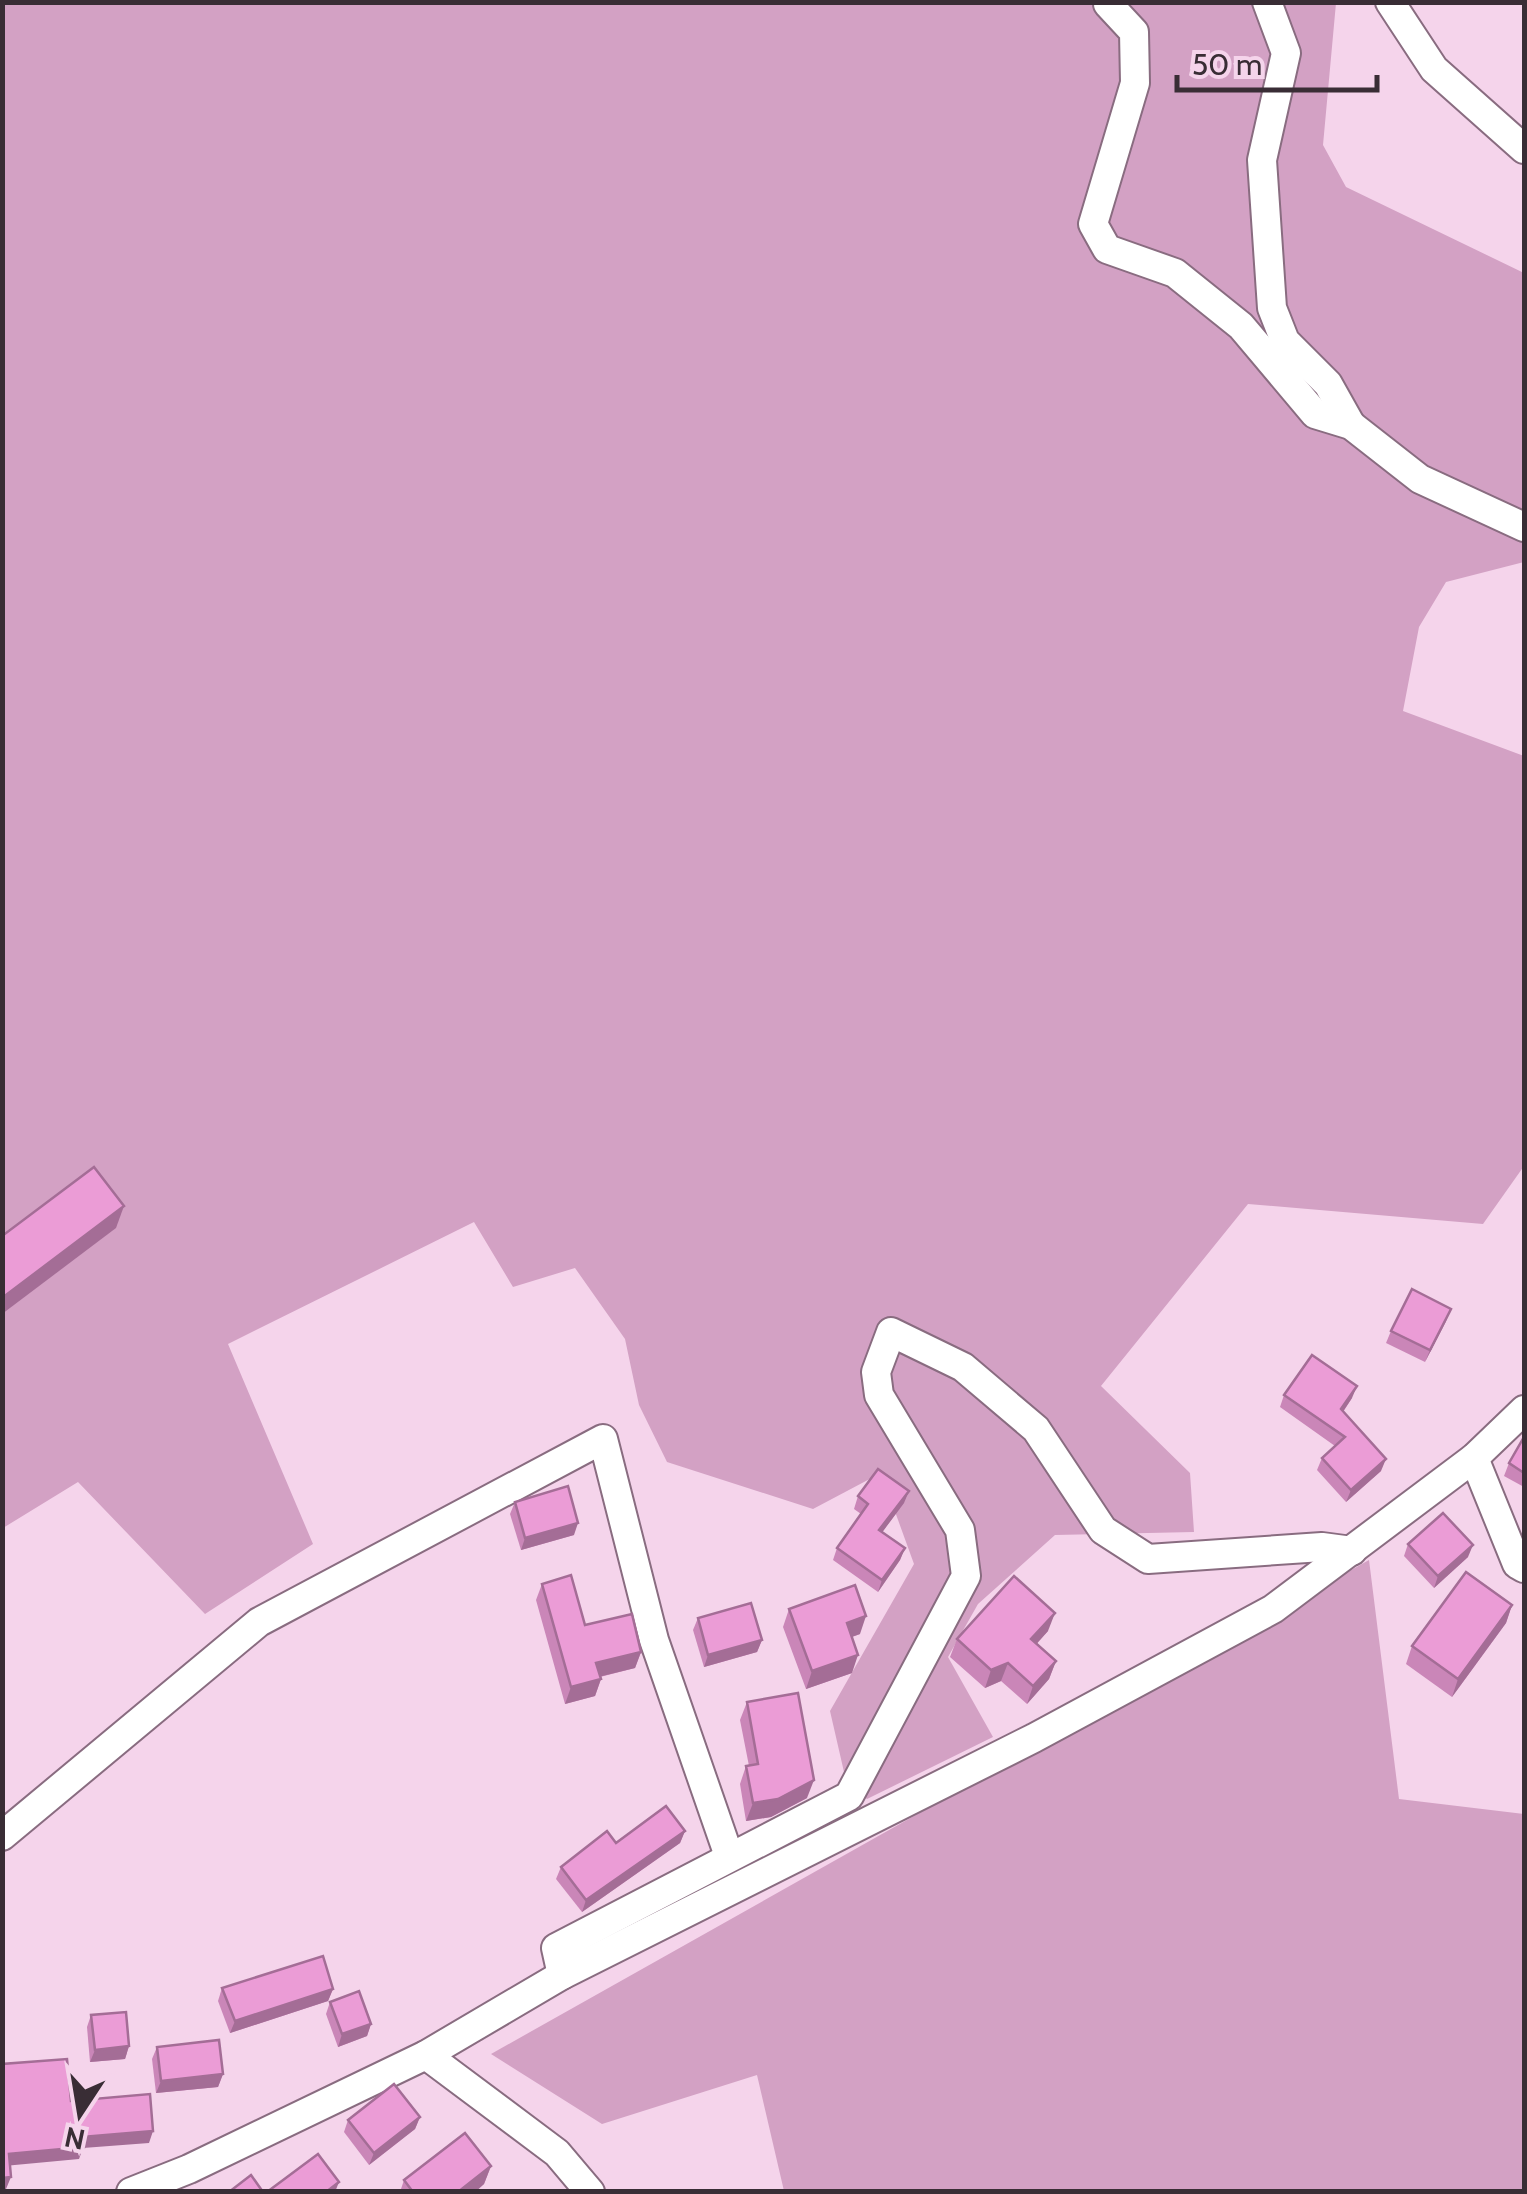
<svg xmlns="http://www.w3.org/2000/svg" width="1527" height="2194" font-family="Cabin,sans-serif">
  <style>
    .green { fill: #d3a1c4 }
    .lines { fill: none; stroke-linecap: round; stroke-linejoin: round }
    .minor-casing { stroke: #896c80; stroke-width: 32 }
    .minor { stroke: #fff; stroke-width: 28 }
    .wall { fill: #ca86b8 }
    .shaded-wall { fill: #a46d96 }
    .building { fill: #eb9cd6; stroke: #a46d96; stroke-width: 2.5 }
  </style>
  <rect width="100%" height="100%" fill="#f5d4eb"/>
  <g class="green">
    <path d="M3 3H1336L1323 145 1346 187 1524 273V562L1446 582 1419 627 1403 711 1524 756V1166L1483 1224 1248 1204 1101 1386 1190 1473 1194 1532 1055 1535 978 1604 948 1657 993 1737 867 1799 847 1785 830 1711 914 1564 881 1473 813 1509 667 1462 639 1405 625 1339 575 1268 513 1287 474 1222 228 1344 313 1544 205 1614 78 1482 3 1528Z"/>
    <path d="M1369 1560 1399 1799 1524 1814V2191H784L757 2075 602 2124 491 2054Z"/>
  </g>
  <g class="lines">
    <defs>
      <g id="minor">
        <path d="M1267 2 1286 53 1262 160 1272 308 1285 341 1328 384 1351 425"/>
        <path d="M1390 2 1434 69 1524 149"/>
        <path d="M1108 4 1134 32 1135 83 1093 224 1107 249 1175 273 1241 326 1315 414 1351 425 1420 479 1524 527"/>
        <path d="M1474 1458 1517 1564 1524 1568"/>
        <path d="M2 1836 259 1622 603 1439 654 1640 729 1856"/>
        <path d="M562 1975 556 1948 849 1796 966 1576 960 1530 879 1395 876 1372 891 1332 963 1367 1036 1429 1103 1530 1148 1559 1322 1547 1352 1551"/>
        <path d="M426 2055 557 2153 590 2192"/>
        <path d="M131 2192 189 2169 426 2055 562 1975 1034 1738 1273 1609 1474 1458 1524 1410"/>
      </g>
    </defs>
    <use href="#minor" class="minor-casing"/>
    <use href="#minor" class="minor"/>
  </g>
  <g class="wall">
    <path d="M1446 1321 1425 1362 1386 1343 1391 1331Z"/>
    <path d="M1284 1395 1352 1398 1343 1412 1381 1471 1346 1502 1317 1470 1322 1458 1335 1446 1280 1407Z"/>
    <path d="M1524 1437V1487L1504 1476 1509 1463Z"/>
    <path d="M858 1496 904 1503 882 1532 905 1548 900 1560 878 1592 833 1560 837 1548 861 1514 854 1509Z"/>
    <path d="M515 1502 574 1535 521 1550 510 1514Z"/>
    <path d="M1408 1544 1468 1557 1434 1588 1404 1556Z"/>
    <path d="M542 1584 585 1625 641 1652 635 1668 600 1677 601 1679 595 1696 565 1704 536 1600Z"/>
    <path d="M1512 1605 1506 1623 1452 1697 1406 1664 1412 1646Z"/>
    <path d="M789 1609 860 1634 852 1637V1673L806 1689 783 1627Z"/>
    <path d="M698 1618 762 1640 757 1652 704 1667 693 1630Z"/>
    <path d="M1048 1631 1037 1643 1056 1661 1049 1679 1027 1704 1001 1681 985 1688 950 1657 957 1639Z"/>
    <path d="M747 1702 807 1798 771 1817 746 1821 740 1784 746 1766H749L740 1720Z"/>
    <path d="M685 1831 680 1843 582 1912 556 1879 561 1867 616 1843Z"/>
    <path d="M222 1988 333 1989 328 2001 230 2033 218 2001Z"/>
    <path d="M330 2002 371 2024 367 2036 338 2047 326 2014Z"/>
    <path d="M91 2015 129 2046 125 2059 90 2062 87 2027Z"/>
    <path d="M157 2047 223 2074 218 2087 156 2093 152 2059Z"/>
    <path d="M420 2117 415 2129 369 2165 344 2132 348 2120Z"/>
    <path d="M491 2166 484 2184 475 2192H400L404 2180Z"/>
  </g>
  <g class="shaded-wall">
    <path d="M124 1206 116 1228 2 1314V1298Z"/>
    <path d="M1451 1309 1446 1321 1425 1362 1430 1350Z"/>
    <path d="M1357 1386 1352 1398 1336 1422 1341 1409Z"/>
    <path d="M1386 1459 1381 1471 1346 1502 1351 1490Z"/>
    <path d="M909 1491 904 1503 875 1542 879 1530Z"/>
    <path d="M578 1523 574 1535 521 1550 525 1538Z"/>
    <path d="M1473 1545 1468 1557 1434 1588 1438 1576Z"/>
    <path d="M905 1548 900 1560 878 1592 882 1580Z"/>
    <path d="M1512 1605 1506 1623 1452 1697 1458 1679Z"/>
    <path d="M1055 1613 1048 1631 1025 1657 1031 1639Z"/>
    <path d="M866 1616 860 1634 840 1641 847 1623Z"/>
    <path d="M762 1640 757 1652 704 1667 708 1655Z"/>
    <path d="M641 1652 635 1668 590 1679 596 1663Z"/>
    <path d="M858 1655 852 1673 806 1689 812 1671Z"/>
    <path d="M1056 1661 1049 1679 1027 1704 1033 1686Z"/>
    <path d="M1008 1663 1001 1681 985 1688 991 1670Z"/>
    <path d="M601 1679 595 1696 565 1704 571 1687Z"/>
    <path d="M814 1780 807 1798 771 1817 746 1821 753 1803Z"/>
    <path d="M685 1831 680 1843 582 1912 586 1900Z"/>
    <path d="M333 1989 328 2001 230 2033 235 2021Z"/>
    <path d="M371 2024 367 2036 338 2047 342 2034Z"/>
    <path d="M129 2046 125 2059 90 2062 95 2050Z"/>
    <path d="M223 2074 218 2087 156 2093 161 2081Z"/>
    <path d="M420 2117 415 2129 369 2165 374 2153Z"/>
    <path d="M153 2131 149 2143 83 2148 79 2159 4 2166 9 2154 83 2137Z"/>
    <path d="M491 2166 484 2184 475 2192H458Z"/>
    <path d="M11 2177 6 2189 2 2190V2178Z"/>
    <path d="M339 2182 335 2192H326Z"/>
  </g>
  <g class="building">
    <path d="M94 1167 124 1206 2 1298V1236Z"/>
    <path d="M1412 1289 1451 1309 1430 1350 1391 1331Z"/>
    <path d="M1312 1355 1357 1386 1341 1409 1386 1459 1351 1490 1322 1458 1345 1437 1284 1395Z"/>
    <path d="M1524 1437V1473L1509 1463Z"/>
    <path d="M878 1469 909 1491 879 1530 905 1548 882 1580 837 1548 868 1504 858 1496Z"/>
    <path d="M568 1486 578 1523 525 1538 515 1502Z"/>
    <path d="M1443 1513 1473 1545 1438 1576 1408 1544Z"/>
    <path d="M1466 1572 1512 1605 1458 1679 1412 1646Z"/>
    <path d="M571 1575 585 1625 632 1614 641 1652 596 1663 601 1679 571 1687 542 1584Z"/>
    <path d="M1014 1576 1055 1613 1031 1639 1056 1661 1033 1686 1008 1663 991 1670 957 1639Z"/>
    <path d="M855 1585 866 1616 847 1623 858 1655 812 1671 789 1609Z"/>
    <path d="M751 1603 762 1640 708 1655 698 1618Z"/>
    <path d="M798 1693 814 1780 778 1799 753 1803 746 1766 758 1764 747 1702Z"/>
    <path d="M666 1806 685 1831 586 1900 561 1867 607 1831 616 1843Z"/>
    <path d="M323 1956 333 1989 235 2021 222 1988Z"/>
    <path d="M359 1991 371 2024 342 2034 330 2002Z"/>
    <path d="M126 2012 129 2046 95 2050 91 2015Z"/>
    <path d="M219 2040 223 2074 161 2081 157 2047Z"/>
    <path d="M67 2059 71 2101 150 2094 153 2131 83 2137 84 2147 9 2154 11 2177 2 2178V2064Z"/>
    <path d="M394 2084 420 2117 374 2153 348 2120Z"/>
    <path d="M465 2133 491 2166 458 2192H413L404 2180Z"/>
    <path d="M318 2154 339 2182 326 2192H267Z"/>
    <path d="M251 2175 263 2192H229Z"/>
  </g>
  <rect width="1527" height="2194" fill="none" stroke="#392d35" stroke-width="10"/>
  <g transform="translate(80 2114) rotate(192)" stroke="#f5d4eb" stroke-width="8" paint-order="stroke">
  <path d="M0-8L18 38L0 25L-18 38Z" fill="#392d35"/>
  <text y="-15" font-size="28" font-weight="bold" text-anchor="middle" fill="#392d35">N</text>
  </g>
  <path d="M1177 75v15h200v-15" fill="none" stroke="#392d35" stroke-width="5"/>
  <text x="1192" y="75" font-size="30" fill="#392d35" stroke="#f5d4eb" stroke-width="8" paint-order="stroke">50 m</text>
</svg>
